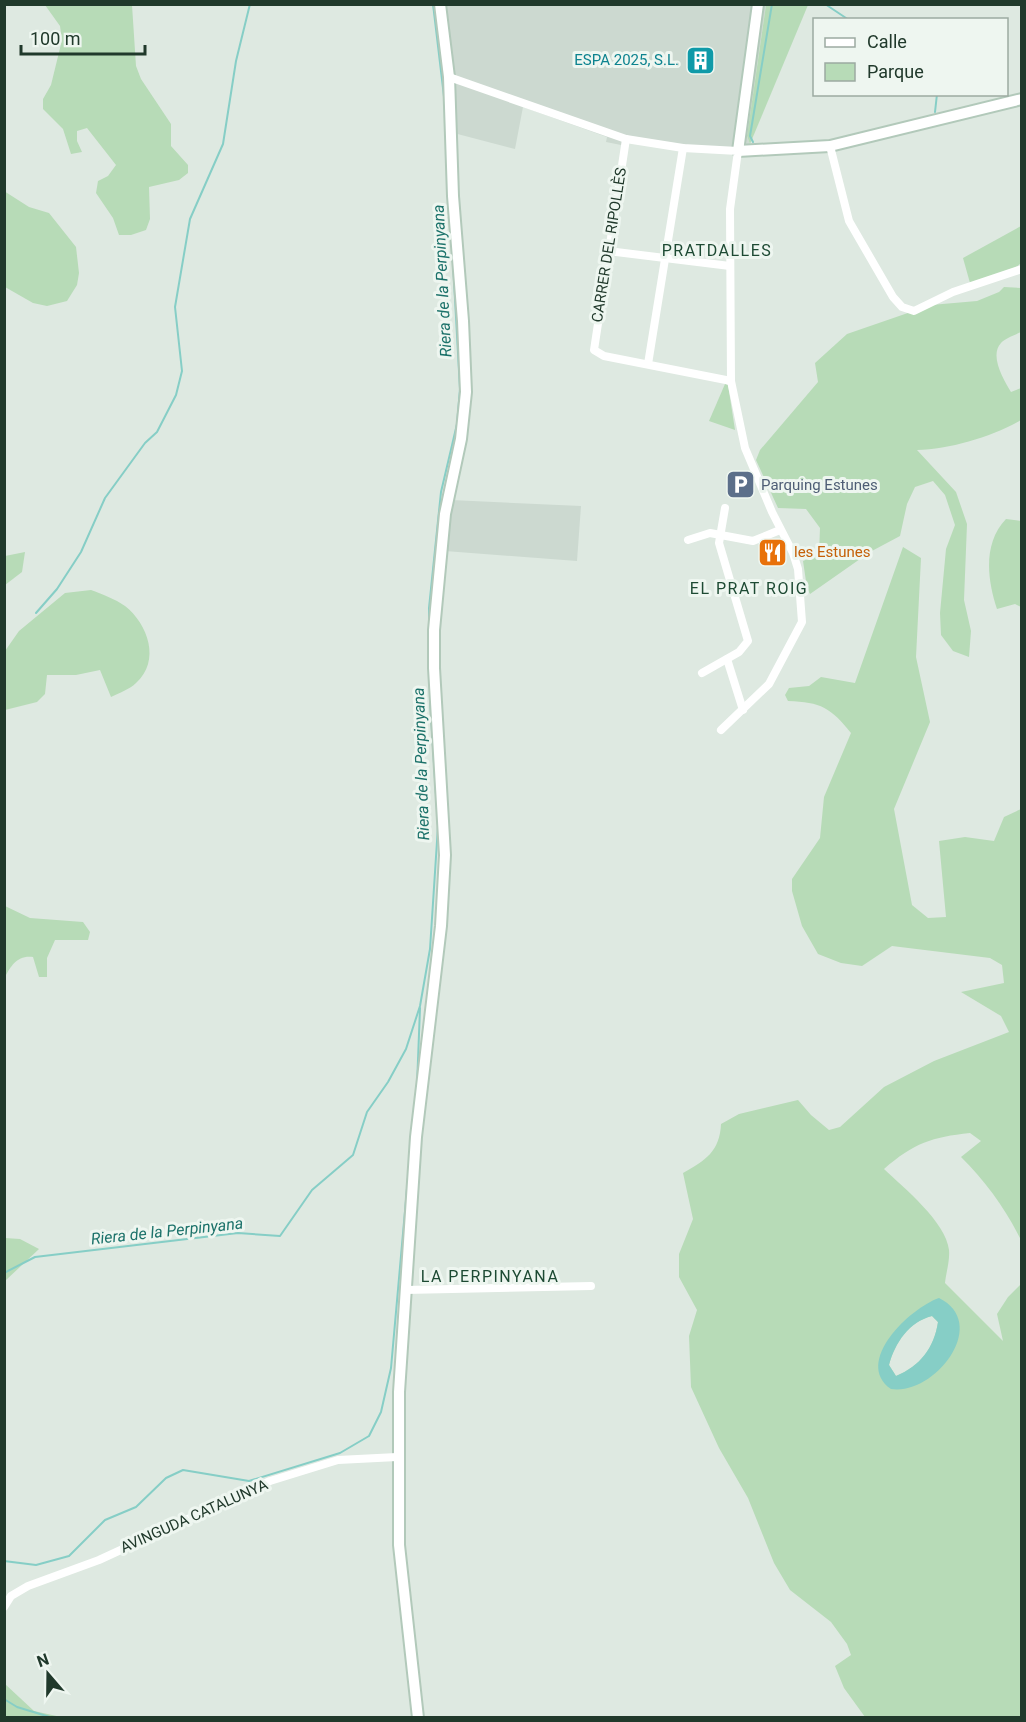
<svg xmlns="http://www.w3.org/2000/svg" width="1026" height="1722" font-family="Roboto,sans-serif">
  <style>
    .built { fill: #ccd9d0 }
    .green { fill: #b7dbb7; fill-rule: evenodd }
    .water { fill: #86cec6; fill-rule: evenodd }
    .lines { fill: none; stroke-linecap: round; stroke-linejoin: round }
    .stream { stroke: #86cec6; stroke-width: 2 }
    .secondary-casing { stroke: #b2c9ba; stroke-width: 14 }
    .street { stroke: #fff; stroke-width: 8 }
    .secondary { stroke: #fff; stroke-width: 10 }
    .labels { text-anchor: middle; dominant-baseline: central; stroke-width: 6; stroke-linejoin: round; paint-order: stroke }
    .culture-label { font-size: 15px; fill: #0d838f; stroke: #eef6f0; text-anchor: end }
    .street-label { font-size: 15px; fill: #20392b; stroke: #eef6f0 }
    .service-label { font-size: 15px; fill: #4e5e75; stroke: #eef6f0; text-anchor: start }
    .food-label { font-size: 15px; fill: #c56008; stroke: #eef6f0; text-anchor: start }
    .neighbourhood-label { font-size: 16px; letter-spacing: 1.5px; fill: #1d4a33; stroke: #eef6f0 }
    .water-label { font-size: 16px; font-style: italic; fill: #1c726a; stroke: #eef6f0 }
  </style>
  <rect width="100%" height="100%" fill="#dee9e1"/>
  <g class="built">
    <path d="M432 5H766L747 136 750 144 732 154 631 143 621 145 606 142 607 137 523 107 515 149 446 131 442 63Z"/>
    <path d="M451 500 581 506 577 561 445 551Z"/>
  </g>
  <g class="green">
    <path d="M45 5H132L136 66 141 79 171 124V146L188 165V173L179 180 149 187 150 219 146 230 131 235H119L113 218 96 193 98 181 108 176 116 165 87 128 77 131V141L82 152 71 154 63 129 43 109V99L51 85 62 40 60 26Z"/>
    <path d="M766 5H808L750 144 747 136Z"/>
    <path d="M4 191 29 207 49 213 76 247 79 273 77 285 67 301 47 306 33 303 5 287Z"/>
    <path d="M1021 226V263L1015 268 970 283 963 258Z"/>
    <path d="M1004 287 1021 288V332C1015 335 1005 338 1001 343 989 356 1004 380 1011 392L1021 388V420C992 437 950 449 917 450L956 492 967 524 964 600 971 631 969 657 953 651 941 635 940 613 946 549 955 525 945 495 933 481 915 487 907 504 900 536 870 552 810 594 807 588 803 561 819 554 820 528 806 509 778 508 756 460 760 450 818 382 815 363 847 334 931 305 977 301 999 292Z"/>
    <path d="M725 384 728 385 735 430 709 421Z"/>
    <path d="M1006 519 1021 521V607L1015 604 997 609C987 579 983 543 1006 519Z"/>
    <path d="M903 547 921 558 916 657 930 722 894 809 912 905 928 918 946 917 939 841 965 837 994 841 1004 817 1021 809V1240C1005 1208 986 1182 961 1157L981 1141 970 1133C932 1137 914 1143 884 1169 904 1188 946 1222 949 1250 950 1260 946 1273 945 1283L1003 1341 997 1314 1008 1297 1021 1284V1717H865L844 1688 835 1666 851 1655 847 1644 831 1622 790 1590 774 1563 748 1498 719 1448 691 1387 689 1336 697 1310 679 1277V1254L693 1219 683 1173C705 1161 720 1151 721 1124L739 1114 798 1100 811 1115 829 1130 840 1127 884 1087 934 1061 1009 1032 1001 1016 961 992 1004 983 1002 965 990 958 892 946 862 966 841 963 818 954 802 926 792 891V879L820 838 824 797 851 733C831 708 821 702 788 701L785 695 789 688 809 686 821 677 855 683ZM932 1316 938 1322C934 1349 920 1366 896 1376L889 1365C895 1343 908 1322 932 1316Z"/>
    <path d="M25 552 22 572 5 585V556Z"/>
    <path d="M91 590C102 594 115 599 125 606 148 624 161 661 136 683 130 689 119 693 111 697L100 670 76 675H47L45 694 37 702 5 710V651L19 631 65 593Z"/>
    <path d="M5 906 30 918 83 922 90 932 88 940H55L47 958V977H39L33 957C17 955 11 966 5 977Z"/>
    <path d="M5 1238 20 1239 39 1249 5 1281Z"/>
    <path d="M5 1684 34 1711 61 1717H5Z"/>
  </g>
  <path class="water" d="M939 1298C991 1324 934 1396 891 1389 853 1362 910 1308 939 1298ZM932 1316 938 1322C934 1348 920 1366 896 1376L889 1365C895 1343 909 1322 932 1316Z"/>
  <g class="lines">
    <g class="stream">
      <path d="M433 4 445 105"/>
      <path d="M825 4 849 20"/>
      <path d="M935 112 937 94"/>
      <path d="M753 142 750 136 772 4"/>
      <path d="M4 570 5 569"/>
      <path d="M36 613 57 589 81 552 105 498 145 443 157 432 176 395 182 371 175 307 190 219 223 144 236 61 250 4"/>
      <path d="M417 1086 420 1008"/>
      <path d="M4 1273 35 1257 238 1233 280 1236 312 1190 353 1155 367 1112 388 1082 406 1049 420 1006 430 949 438 826 430 700 429 608 441 492 457 424 460 389 452 245"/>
      <path d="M4 1561 36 1565 69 1556 105 1520 136 1507 166 1478 183 1470 249 1481 340 1453 369 1436 381 1412 391 1368 410 1155"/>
      <path d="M4 1699 17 1707 53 1718"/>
    </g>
    <defs>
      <g id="secondary">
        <path d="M758 4 738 151 830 146 1022 99"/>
        <path d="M418 1718 399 1545V1392L416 1137 441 926 445 855 434 668V630L445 514 461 439 466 392 463 321 453 196 449 77 440 4"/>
      </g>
    </defs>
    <use href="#secondary" class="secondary-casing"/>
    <g class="street">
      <path d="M449 77 626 139 683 148 738 151 730 209 731 381 745 448 772 512 793 553 798 569 802 622 769 684 721 730"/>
      <path d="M626 139 594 350 604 356 731 381"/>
      <path d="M830 146 849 221 893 297 902 307 914 311 953 292 1022 269"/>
      <path d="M608 251 730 266"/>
      <path d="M648 364 683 148"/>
      <path d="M688 540 710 533 753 541 780 530"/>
      <path d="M727 659 743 710"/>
      <path d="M702 673 739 652 748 641 719 543 725 508"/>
      <path d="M405 1290 591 1286"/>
      <path d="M4 1607 11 1596 28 1586 99 1560 270 1481 338 1460 397 1457"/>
    </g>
    <use href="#secondary" class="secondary"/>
  </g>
  <defs>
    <symbol id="building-square" viewBox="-11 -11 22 22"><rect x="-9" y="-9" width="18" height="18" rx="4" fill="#0f9aa8" stroke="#eef6f0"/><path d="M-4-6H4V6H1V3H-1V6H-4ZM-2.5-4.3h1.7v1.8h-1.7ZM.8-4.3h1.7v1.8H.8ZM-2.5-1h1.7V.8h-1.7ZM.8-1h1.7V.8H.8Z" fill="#fff"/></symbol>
    <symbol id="parking-square" viewBox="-11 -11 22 22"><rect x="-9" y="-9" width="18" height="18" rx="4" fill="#5c6f8a" stroke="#eef6f0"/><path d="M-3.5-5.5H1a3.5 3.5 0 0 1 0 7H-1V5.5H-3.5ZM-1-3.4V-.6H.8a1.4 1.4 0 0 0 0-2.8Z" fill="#fff"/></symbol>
    <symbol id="restaurant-square" viewBox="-11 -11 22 22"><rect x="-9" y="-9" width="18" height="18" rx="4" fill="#e8710a" stroke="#eef6f0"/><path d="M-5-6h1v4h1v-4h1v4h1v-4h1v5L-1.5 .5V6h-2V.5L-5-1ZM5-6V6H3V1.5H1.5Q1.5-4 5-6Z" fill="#fff"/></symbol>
  </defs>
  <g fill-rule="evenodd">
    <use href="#building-square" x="684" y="44" width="33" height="33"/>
    <use href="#parking-square" x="724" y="468" width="33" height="33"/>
    <use href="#restaurant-square" x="756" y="536" width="33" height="33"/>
  </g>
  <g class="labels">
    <g class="culture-label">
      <text x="679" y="60">ESPA 2025, S.L.</text>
    </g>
    <g class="street-label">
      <text transform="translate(609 245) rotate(-81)">CARRER DEL RIPOLLÈS</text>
      <text transform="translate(194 1516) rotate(-24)">AVINGUDA CATALUNYA</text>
    </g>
    <g class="service-label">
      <text x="761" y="485">Parquing Estunes</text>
    </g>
    <g class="food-label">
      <text x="794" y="552">les Estunes</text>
    </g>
    <g class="neighbourhood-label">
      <text x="717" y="250">PRATDALLES</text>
      <text x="749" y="588">EL PRAT ROIG</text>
      <text x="490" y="1276">LA PERPINYANA</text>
    </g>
    <g class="water-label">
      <text transform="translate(442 281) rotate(-93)">Riera de la Perpinyana</text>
      <text transform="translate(421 764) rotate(-92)">Riera de la Perpinyana</text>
      <text transform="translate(167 1231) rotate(-6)">Riera de la Perpinyana</text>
    </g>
  </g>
  <rect width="1026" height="1722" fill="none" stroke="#20392b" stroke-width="12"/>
  <rect x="813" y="18" width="195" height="78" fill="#eef6f0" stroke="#9caaa1" stroke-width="1.5"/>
  <rect x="825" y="38" width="30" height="9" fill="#ffffff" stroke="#9caaa1" stroke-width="1.5"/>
  <text x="867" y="48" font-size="18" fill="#20392b">Calle</text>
  <rect x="825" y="63" width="30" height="18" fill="#b7dbb7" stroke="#9caaa1" stroke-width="1.5"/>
  <text x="867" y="78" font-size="18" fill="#20392b">Parque</text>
  <g transform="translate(48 1674) rotate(340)" stroke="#eef6f0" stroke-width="4.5" paint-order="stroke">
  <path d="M0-4.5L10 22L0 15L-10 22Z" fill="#20392b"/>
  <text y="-9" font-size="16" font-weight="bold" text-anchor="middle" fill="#20392b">N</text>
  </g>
  <path d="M21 45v9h124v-9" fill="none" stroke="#20392b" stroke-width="3"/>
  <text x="30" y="45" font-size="18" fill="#20392b" stroke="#eef6f0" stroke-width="4.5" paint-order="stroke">100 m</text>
</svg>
